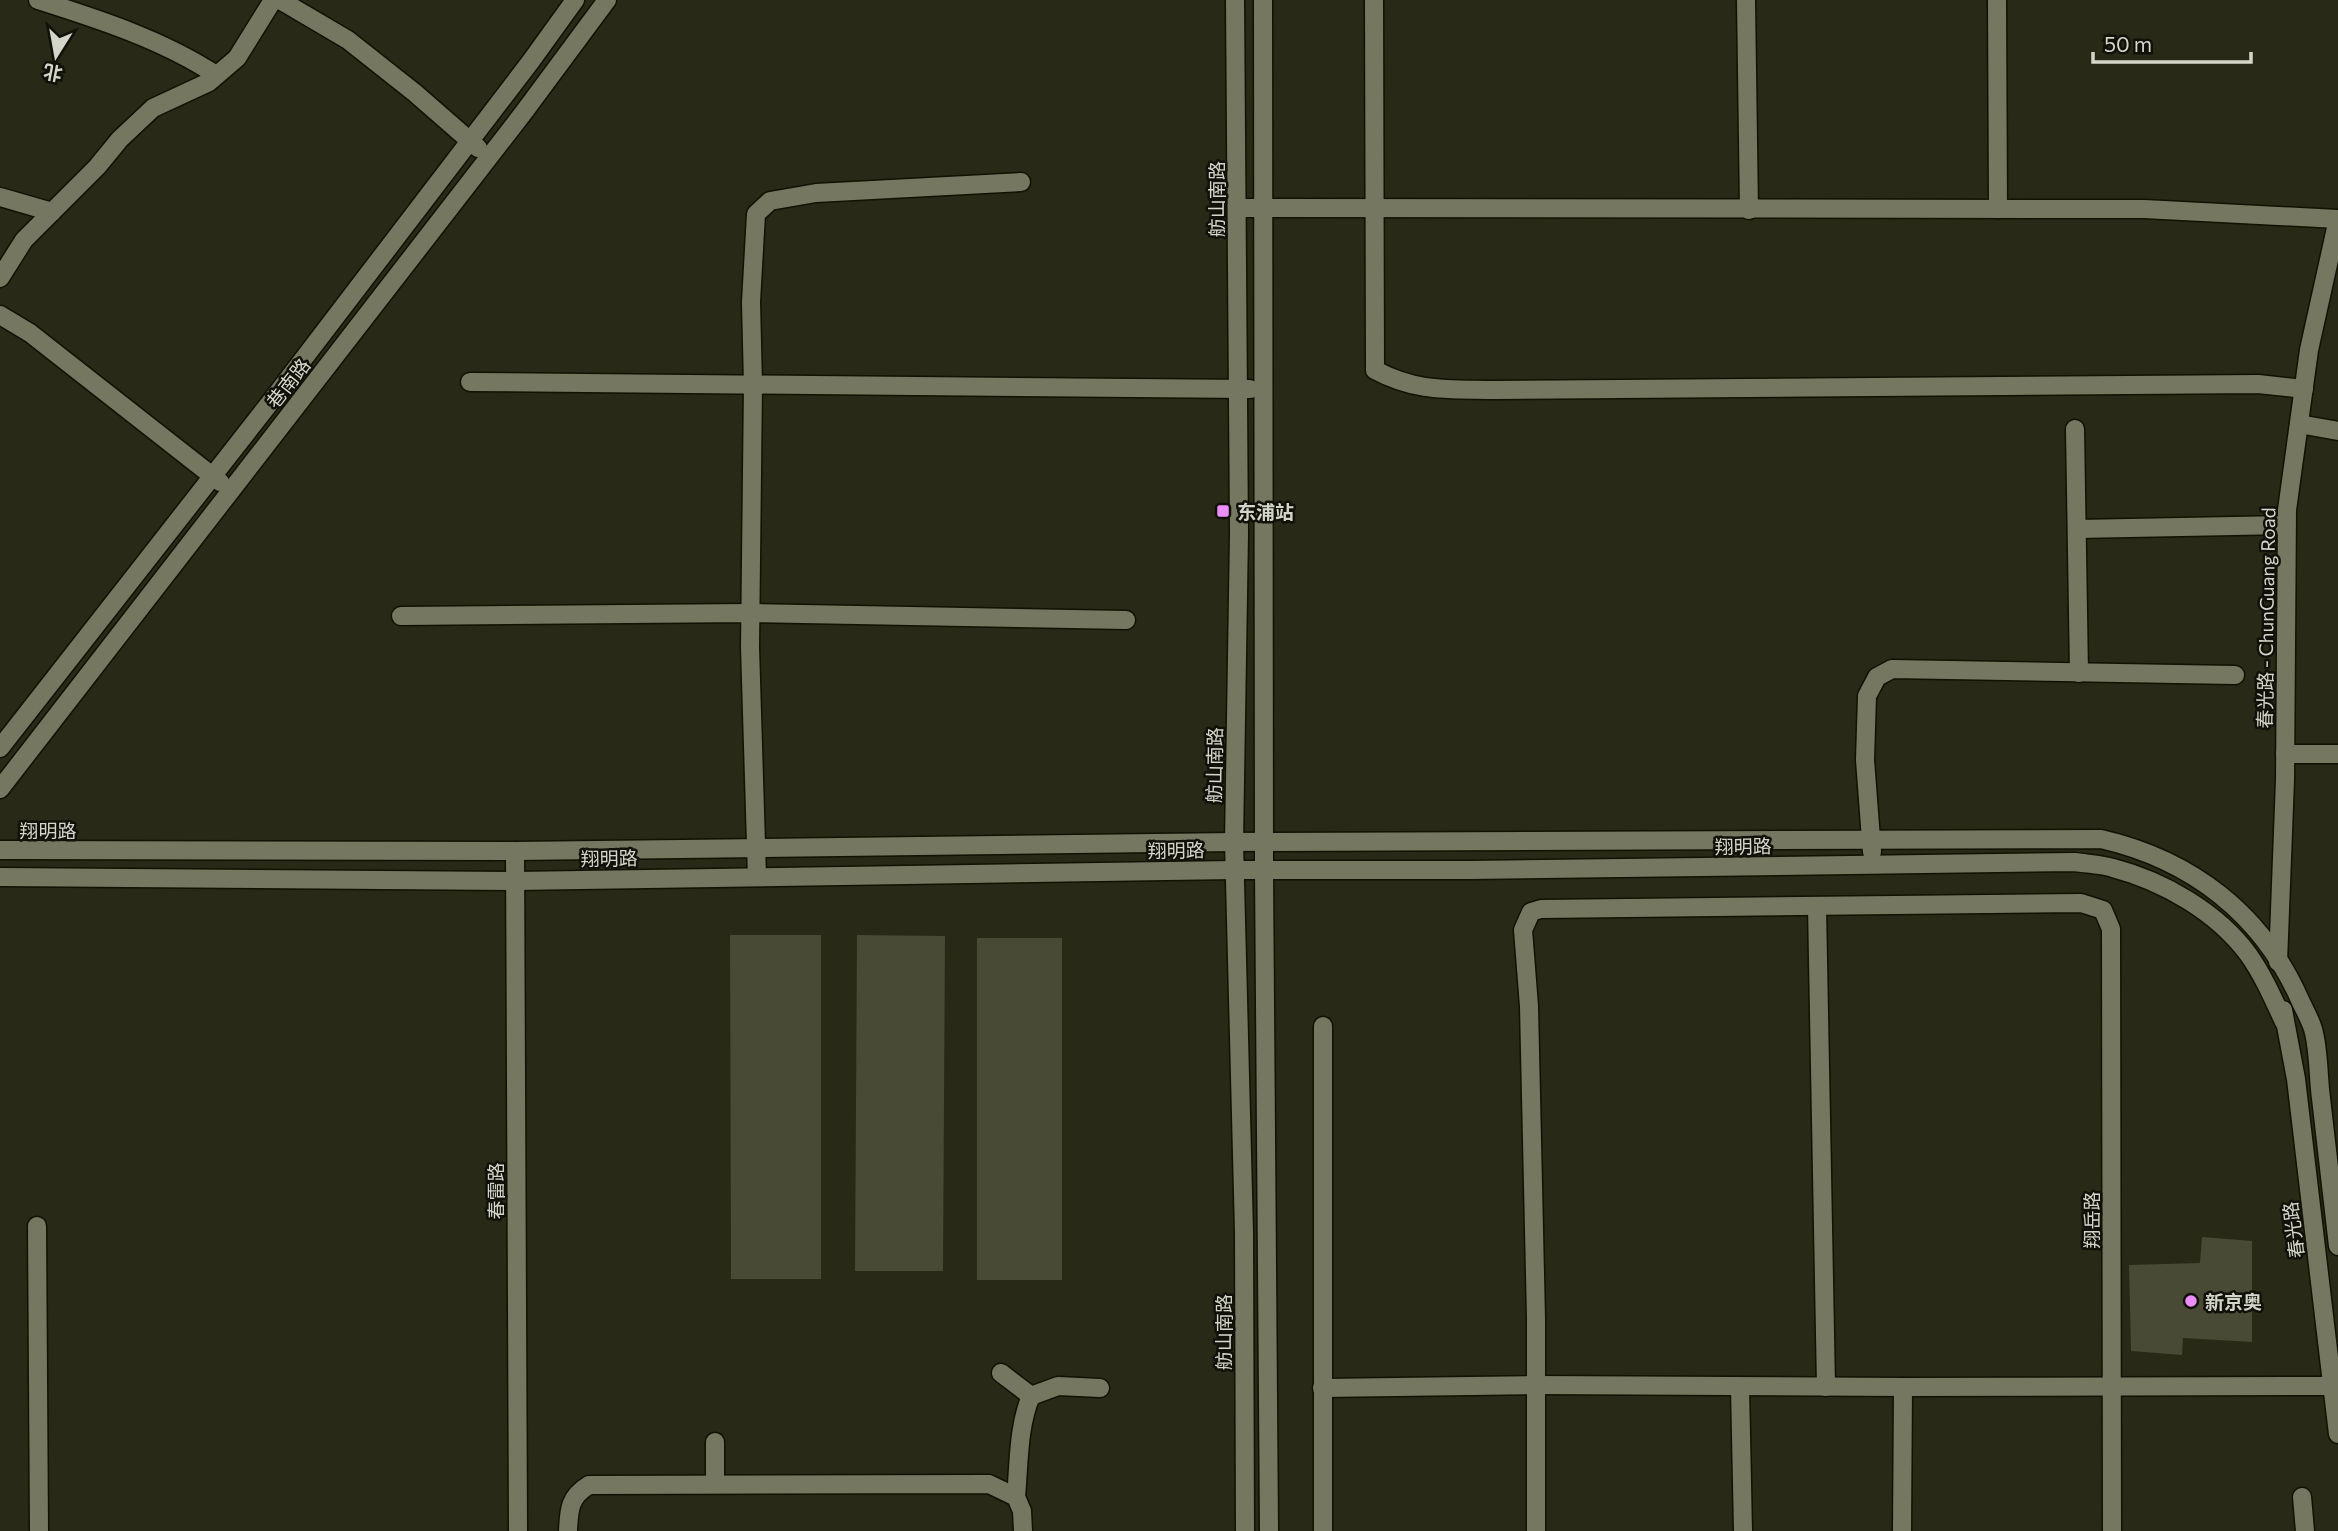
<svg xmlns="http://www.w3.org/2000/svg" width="2338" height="1531" font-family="Commissioner,'Noto Sans SC',sans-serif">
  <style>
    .building { fill: #484a35 }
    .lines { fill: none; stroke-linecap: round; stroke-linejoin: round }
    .minor-casing { stroke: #111202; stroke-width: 21 }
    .minor { stroke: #757761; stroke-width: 18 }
    .poi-dot { fill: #eb8dfb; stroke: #111109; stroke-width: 2.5 }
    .labels { text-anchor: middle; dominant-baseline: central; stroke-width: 5; stroke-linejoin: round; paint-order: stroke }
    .street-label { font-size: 19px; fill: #d5d6ca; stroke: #111109 }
    .poi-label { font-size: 19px; font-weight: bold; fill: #d5d6ca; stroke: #111109; text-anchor: start }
  </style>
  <rect width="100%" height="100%" fill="#282916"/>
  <g class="building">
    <path d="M730 935H821V1279H731Z"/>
    <path d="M857 935 945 936 943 1271H855Z"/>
    <rect x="977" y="938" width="85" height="342"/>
    <path d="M2202 1237 2252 1241V1342L2183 1338 2182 1355 2131 1351 2129 1265 2200 1263Z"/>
  </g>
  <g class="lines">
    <defs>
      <g id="minor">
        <path d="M38 0C98 19 163 40 216 75"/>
        <path d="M280 0 348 40 415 93 478 148"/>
        <path d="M1235 0 1239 533 1234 842 1244 1232 1245 1531"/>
        <path d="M1263 0 1264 870 1269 1531"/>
        <path d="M1374 0 1375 370C1416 392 1447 389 1493 390L2258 384 2304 389"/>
        <path d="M1746 0 1749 210"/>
        <path d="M1997 0 1998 209"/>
        <path d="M0 197 52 212"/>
        <path d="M1237 208 2144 209 2338 219 2309 350 2287 510 2285 780 2278 962"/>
        <path d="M0 278 24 240 97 167 120 139 153 108 209 82 237 58 273 0"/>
        <path d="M0 315 30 333 220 482"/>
        <path d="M470 382 1250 389"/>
        <path d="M2299 424 2338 431"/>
        <path d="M2075 429 2079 673"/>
        <path d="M2077 529 2286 525"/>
        <path d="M401 616 750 613 1126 620"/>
        <path d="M0 748 269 404 531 61 575 0"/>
        <path d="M2285 754H2338"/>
        <path d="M0 789 524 112 607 0"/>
        <path d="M0 850 515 851 1234 842 2101 839C2192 860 2262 914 2300 1000 2304 1009 2310 1019 2313 1029 2319 1050 2318 1076 2321 1098 2327 1147 2332 1197 2338 1246"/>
        <path d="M515 851 518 1531"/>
        <path d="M1872 852 1865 760 1867 696 1877 677 1892 669 2235 675"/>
        <path d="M0 877 515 881 1234 870H1470L2075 862C2087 864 2101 864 2113 868 2163 881 2217 912 2248 954 2263 975 2273 998 2284 1022"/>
        <path d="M757 877 750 647 753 385 751 302 756 214 770 201 816 193 1021 182"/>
        <path d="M1817 906 1826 1387"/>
        <path d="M2283 1010 2296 1079 2338 1434"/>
        <path d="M1323 1026V1531"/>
        <path d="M37 1226 39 1531"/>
        <path d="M1001 1373 1031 1396"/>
        <path d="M1740 1387 1743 1531"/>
        <path d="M1322 1388 1536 1385 1903 1387 2338 1386"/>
        <path d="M715 1442V1484"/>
        <path d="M1016 1497C1019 1464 1018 1426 1031 1396L1058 1386 1100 1388"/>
        <path d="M2302 1497 2305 1531"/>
        <path d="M568 1531C569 1510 569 1497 589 1485L989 1484 1016 1497 1022 1511 1023 1531"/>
        <path d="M1536 1531V1319L1529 1006 1523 930 1531 912 1541 909 2081 903 2103 910 2111 929 2112 1531"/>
        <path d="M1902 1531 1903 1387"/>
      </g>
    </defs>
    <use href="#minor" class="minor-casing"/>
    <use href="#minor" class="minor"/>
  </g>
  <g class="poi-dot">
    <rect x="1216" y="504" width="14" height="14" rx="3.5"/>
    <circle cx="2191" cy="1301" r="7"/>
  </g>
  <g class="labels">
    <g class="street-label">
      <text transform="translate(1216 199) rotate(-90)">舫山南路</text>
      <text transform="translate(288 383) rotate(-52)">巷南路</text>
      <text transform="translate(2266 618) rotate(-89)">春光路 - ChunGuang Road</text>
      <text transform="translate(1214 765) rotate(-89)">舫山南路</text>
      <text x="48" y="830">翔明路</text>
      <text transform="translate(1743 846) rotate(-1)">翔明路</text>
      <text transform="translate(1176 850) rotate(-1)">翔明路</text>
      <text transform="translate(609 858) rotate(-1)">翔明路</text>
      <text transform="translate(495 1191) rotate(-90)">春雷路</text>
      <text transform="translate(2091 1220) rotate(-90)">翔岳路</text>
      <text transform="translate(2293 1230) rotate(-97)">春光路</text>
      <text transform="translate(1223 1332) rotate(-90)">舫山南路</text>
    </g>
    <g class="poi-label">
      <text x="1237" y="511">东浦站</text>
      <text x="2205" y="1301">新京奥</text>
    </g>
  </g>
  <g transform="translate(56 56) rotate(191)" stroke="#111109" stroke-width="5" paint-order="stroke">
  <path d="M0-5L12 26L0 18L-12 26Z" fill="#d5d6ca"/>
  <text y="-10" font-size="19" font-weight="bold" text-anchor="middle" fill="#d5d6ca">北</text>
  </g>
  <path d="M2093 52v10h158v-10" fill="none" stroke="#d5d6ca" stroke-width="3.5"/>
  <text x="2104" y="52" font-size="21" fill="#d5d6ca" stroke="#111109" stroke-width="5" paint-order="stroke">50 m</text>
</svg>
